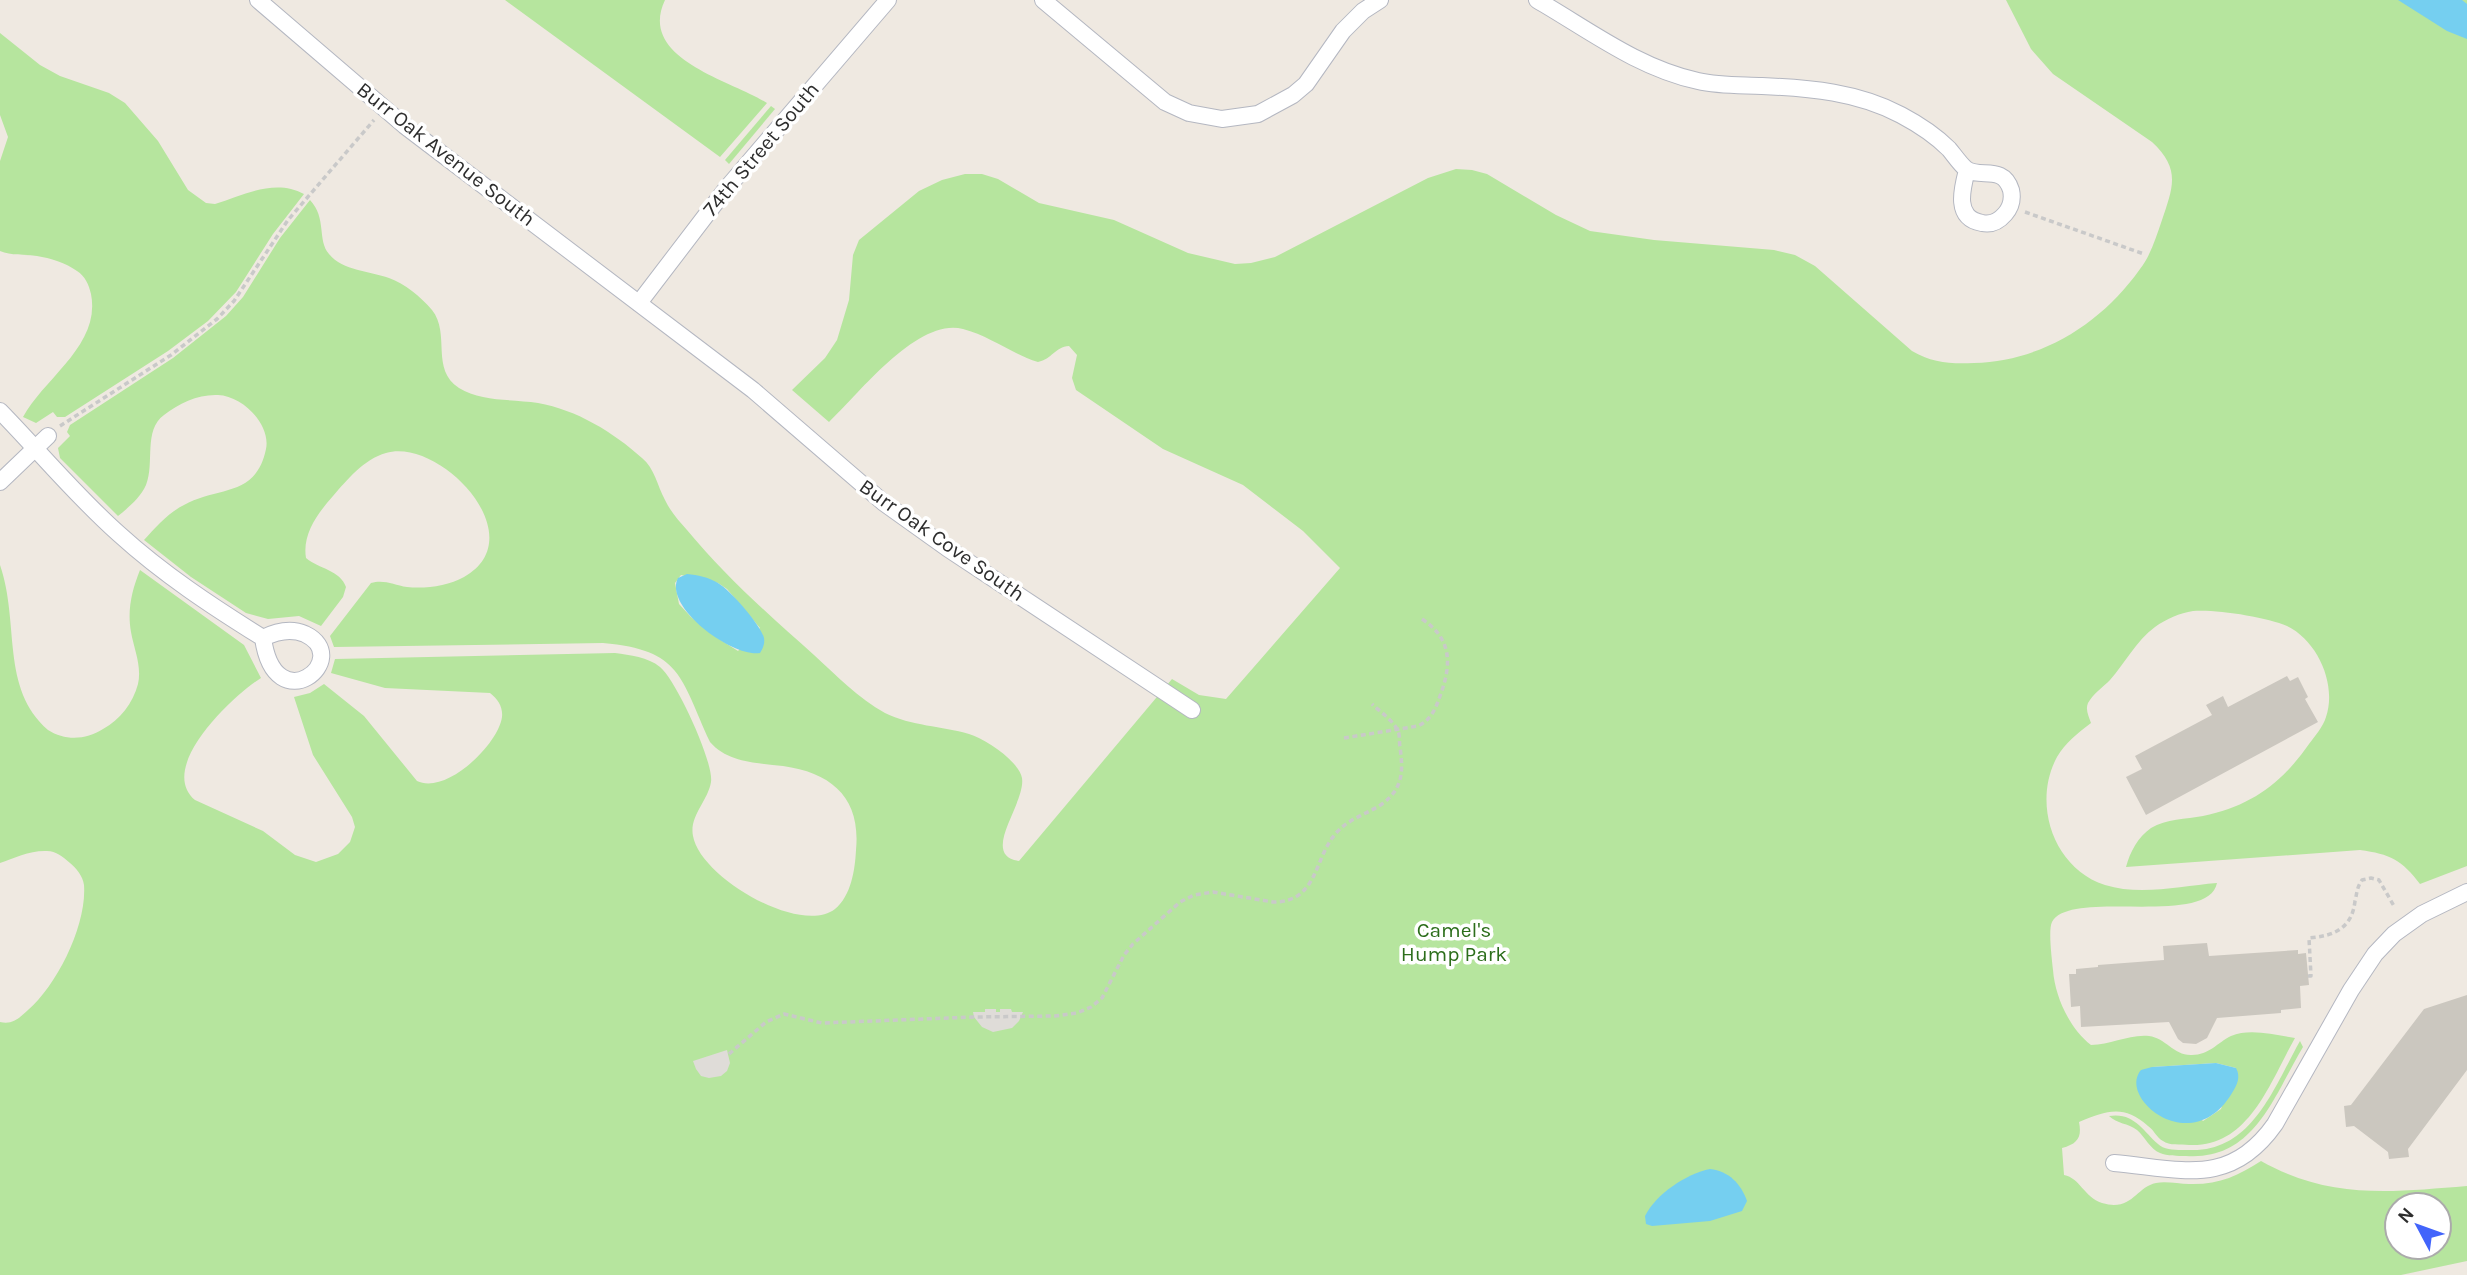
<svg xmlns="http://www.w3.org/2000/svg" width="2467" height="1275" font-family="Karla,sans-serif">
  <style>
    .green { fill: #b6e59e; fill-rule: evenodd }
    .plaza { fill: #dfdcd8 }
    .water { fill: #75cff0 }
    .building { fill: #cbc7bf }
    .lines { fill: none; stroke-linecap: round; stroke-linejoin: round }
    .minor-casing { stroke: #b4b7c1; stroke-width: 18 }
    .path { stroke: #c9c9c9; stroke-width: 3.5; stroke-dasharray: 5 3.5; stroke-linecap: butt }
    .minor { stroke: #fff; stroke-width: 16 }
    .labels { text-anchor: middle; dominant-baseline: central; stroke-width: 7; stroke-linejoin: round; paint-order: stroke }
    .street-label { font-size: 21px; fill: #2e2e2e; stroke: #fff }
    .park-label { font-size: 21px; fill: #2c6e1b; stroke: #fff }
  </style>
  <rect width="100%" height="100%" fill="#efe9e1"/>
  <g class="green">
    <path d="M505 0H665C637 59 731 80 767 103L720 157Z"/>
    <path d="M2006 0H2467V866L2420 884C2402 860 2390 854 2360 850L2126 867C2130 852 2138 837 2151 828 2166 819 2186 819 2203 816 2251 806 2281 784 2309 744 2315 736 2323 727 2326 717 2337 685 2318 641 2287 626 2267 617 2215 609 2193 611 2180 613 2166 619 2155 627 2136 641 2125 663 2110 680 2103 687 2093 694 2088 703 2085 710 2089 717 2091 723 2078 733 2065 743 2057 757 2032 803 2053 868 2105 885 2140 896 2181 886 2217 883 2208 928 2070 888 2052 922 2048 930 2052 960 2053 970 2055 997 2070 1029 2091 1045 2111 1045 2129 1034 2149 1036 2166 1038 2174 1056 2192 1055 2209 1055 2217 1043 2231 1036 2250 1028 2275 1035 2295 1038 2270 1082 2249 1148 2189 1145 2181 1144 2169 1146 2163 1141 2157 1138 2154 1130 2148 1126 2123 1104 2107 1111 2079 1122 2082 1137 2078 1144 2062 1148L2064 1175C2080 1178 2084 1197 2102 1203 2132 1212 2136 1187 2156 1183 2166 1181 2179 1184 2189 1184 2218 1185 2238 1176 2261 1161 2330 1200 2392 1192 2467 1186V1261L2401 1275H0V1022C13 1025 19 1018 28 1010 57 985 87 925 84 885 83 876 76 868 70 863 63 857 56 851 47 851 31 850 14 858 0 863V565C20 623 0 688 48 730 65 741 86 740 103 729 120 720 133 703 138 684 142 666 134 649 131 632 127 610 132 590 140 570L244 645 261 678C234 695 156 767 195 800L263 831 295 855 316 862 338 854 350 842 355 827 352 817 313 755 294 697 310 693 324 684 364 716 417 781C446 795 498 745 502 717 503 707 498 699 490 693L385 688 331 673 335 659 615 653C630 655 648 657 660 667 676 680 714 762 711 782 708 801 689 816 693 836 700 877 800 936 835 909 851 896 855 870 856 850 861 799 833 773 783 766 758 763 728 763 710 742 680 677 682 650 603 643L334 647 330 636 371 583C384 579 394 585 407 587 425 589 448 586 464 577 535 537 440 437 386 453 364 459 347 480 333 496 318 513 302 534 306 558 319 569 340 570 346 587L343 597 321 626 299 616 268 619 246 613 191 577 144 540C156 527 168 513 184 505 217 486 256 498 266 449 271 425 243 396 218 395 199 394 179 403 164 415 143 430 155 463 146 485 140 498 128 508 118 516L60 458 58 448 70 436 67 432 70 425 173 358 226 316 243 297 280 238 310 200C327 218 317 240 329 254 343 271 370 271 389 278 405 284 420 296 432 310 451 334 430 369 459 388 481 402 513 399 538 403 577 410 613 432 642 458 655 469 657 485 665 500 670 511 679 521 687 530 725 576 770 616 814 655 836 675 859 699 885 713 911 726 942 726 969 734 985 739 1018 760 1022 778 1026 804 979 855 1019 861L1172 679 1199 695 1226 699 1340 568 1303 531 1243 485 1163 449 1076 390 1072 378 1077 355 1069 346C1055 347 1052 359 1038 362 1012 354 990 336 963 329 917 317 858 395 829 422L792 390 825 358 837 340 849 300 853 255 859 240 919 191 942 180 965 174H982L998 179 1039 203 1114 220 1188 253 1235 264 1251 263 1275 257 1428 178 1456 169 1472 170 1487 174 1556 215 1590 231 1654 240 1774 250 1795 255 1815 266 1912 351C1932 363 1951 364 1974 363 2042 361 2101 324 2140 269 2151 255 2156 237 2162 220 2173 187 2181 169 2152 142L2053 74 2031 49ZM681 575 718 583 727 589 760 628 738 651 716 637 691 617 679 604 675 583ZM2216 1063 2236 1068 2221 1109 2203 1121 2152 1067ZM2397 1205H2439V1247H2397Z"/>
    <path d="M0 33 40 65 60 76 109 93 125 103 158 141 188 190 206 203 215 204C244 195 275 178 304 194L273 234 236 292 208 321 168 351 65 417H57L53 412 36 423 23 417C45 377 101 345 91 294 89 285 85 276 77 271 66 263 50 258 37 256 25 254 11 256 0 251V161L8 137 0 115Z"/>
    <path d="M771 106 775 109 729 164 725 160Z"/>
    <path d="M2300 1041 2303 1047C2274 1095 2255 1161 2186 1156 2178 1156 2167 1156 2160 1153 2150 1149 2145 1137 2137 1130 2128 1123 2117 1124 2109 1116 2134 1112 2143 1131 2158 1144 2165 1151 2179 1150 2189 1150 2252 1153 2274 1087 2300 1041Z"/>
  </g>
  <g class="plaza">
    <path d="M985 1009H996V1012H1000V1009H1011L1012 1012H1023L1019 1021 1012 1028 993 1032 982 1027 974 1017 973 1012H985Z"/>
    <path d="M727 1050 730 1063 727 1071 721 1076 709 1078 701 1076 696 1069 693 1061Z"/>
  </g>
  <g class="water">
    <path d="M2398 0H2462L2467 4V39L2447 31Z"/>
    <path d="M687 574C698 575 708 577 718 583 730 590 761 625 764 638 765 644 763 648 760 653 733 658 663 607 678 578Z"/>
    <path d="M2216 1063 2236 1068C2241 1077 2237 1085 2232 1093 2192 1160 2117 1098 2141 1070L2152 1067Z"/>
    <path d="M1710 1169C1729 1171 1741 1184 1747 1201L1742 1211 1710 1221 1652 1226 1646 1224 1645 1216C1656 1194 1686 1174 1710 1169Z"/>
  </g>
  <g class="building">
    <path d="M2287 676 2290 681 2298 677 2308 697 2305 699 2318 722 2146 815 2126 777 2142 769 2135 756 2212 715 2206 705 2223 696 2228 707Z"/>
    <path d="M2207 943 2209 956 2298 950V954L2306 953 2309 985 2300 986 2301 1008 2281 1010V1013L2217 1018 2207 1038 2196 1044 2183 1043 2178 1039 2169 1022 2081 1027 2080 1006 2071 1007 2069 974H2076V969L2098 967V965L2164 960 2163 946Z"/>
    <path d="M2467 995V1070L2408 1149 2409 1157 2389 1159 2388 1152 2354 1126 2346 1127 2344 1106 2351 1105 2424 1009Z"/>
  </g>
  <g class="lines">
    <defs>
      <g id="minor">
        <path d="M258 0 405 126 753 390 884 503 947 548 1192 710"/>
        <path d="M1043 0 1165 102 1189 113 1222 119 1258 114 1293 95 1306 84 1343 31 1363 11 1380 0"/>
        <path d="M1537 0C1589 30 1638 68 1698 81 1719 86 1741 85 1762 86 1810 88 1858 92 1901 115 1918 124 1935 135 1949 149 1954 155 1960 164 1966 169 1980 179 2003 164 2011 190 2013 199 2011 207 2005 214 1999 221 1991 225 1982 223 1954 218 1962 189 1967 170"/>
        <path d="M639 303 726 189 888 0"/>
        <path d="M0 411C40 452 76 496 119 534 163 574 213 607 263 638 275 724 355 658 305 634 291 628 275 632 263 638"/>
        <path d="M0 482 48 436"/>
        <path d="M2114 1163C2181 1169 2230 1188 2275 1124L2351 990 2375 954 2394 934 2422 914 2467 892"/>
      </g>
    </defs>
    <use href="#minor" class="minor-casing"/>
    <g class="path">
      <path d="M2025 212 2144 254"/>
      <path d="M60 426 171 355 217 319 234 301 288 220 374 120"/>
      <path d="M1344 738 1418 726C1431 720 1436 708 1440 696 1452 664 1452 639 1422 619"/>
      <path d="M2308 976H2311L2309 938C2333 936 2352 929 2355 901 2357 893 2357 887 2362 880L2371 878 2379 880 2394 906"/>
      <path d="M729 1054 766 1022 784 1014 822 1023 974 1017 1055 1016 1077 1013 1091 1007 1102 998 1124 955 1133 944 1180 902 1194 895 1213 892 1273 902C1319 902 1313 858 1337 832 1350 818 1367 814 1382 804 1404 788 1403 770 1400 747 1399 742 1400 735 1398 731 1394 721 1379 711 1372 704"/>
    </g>
    <use href="#minor" class="minor"/>
  </g>
  <g class="labels">
    <g class="street-label">
      <text transform="translate(761 149) rotate(-50)">74th Street South</text>
      <text transform="translate(446 154) rotate(38)">Burr Oak Avenue South</text>
      <text transform="translate(942 540) rotate(35)">Burr Oak Cove South</text>
    </g>
    <g class="park-label">
      <text x="1454" y="930">Camel's<tspan x="1454" dy="24">Hump Park</tspan></text>
    </g>
  </g>
  <g transform="translate(2418 1226) rotate(311)"><circle r="33" fill="#ffffff" stroke="#ababab" stroke-width="2"/>
  <path d="M0-5L12 26L0 18L-12 26Z" fill="#4264fb"/>
  <text y="-10" font-size="19" font-weight="bold" text-anchor="middle" fill="#2e2e2e">N</text>
  </g>
</svg>
